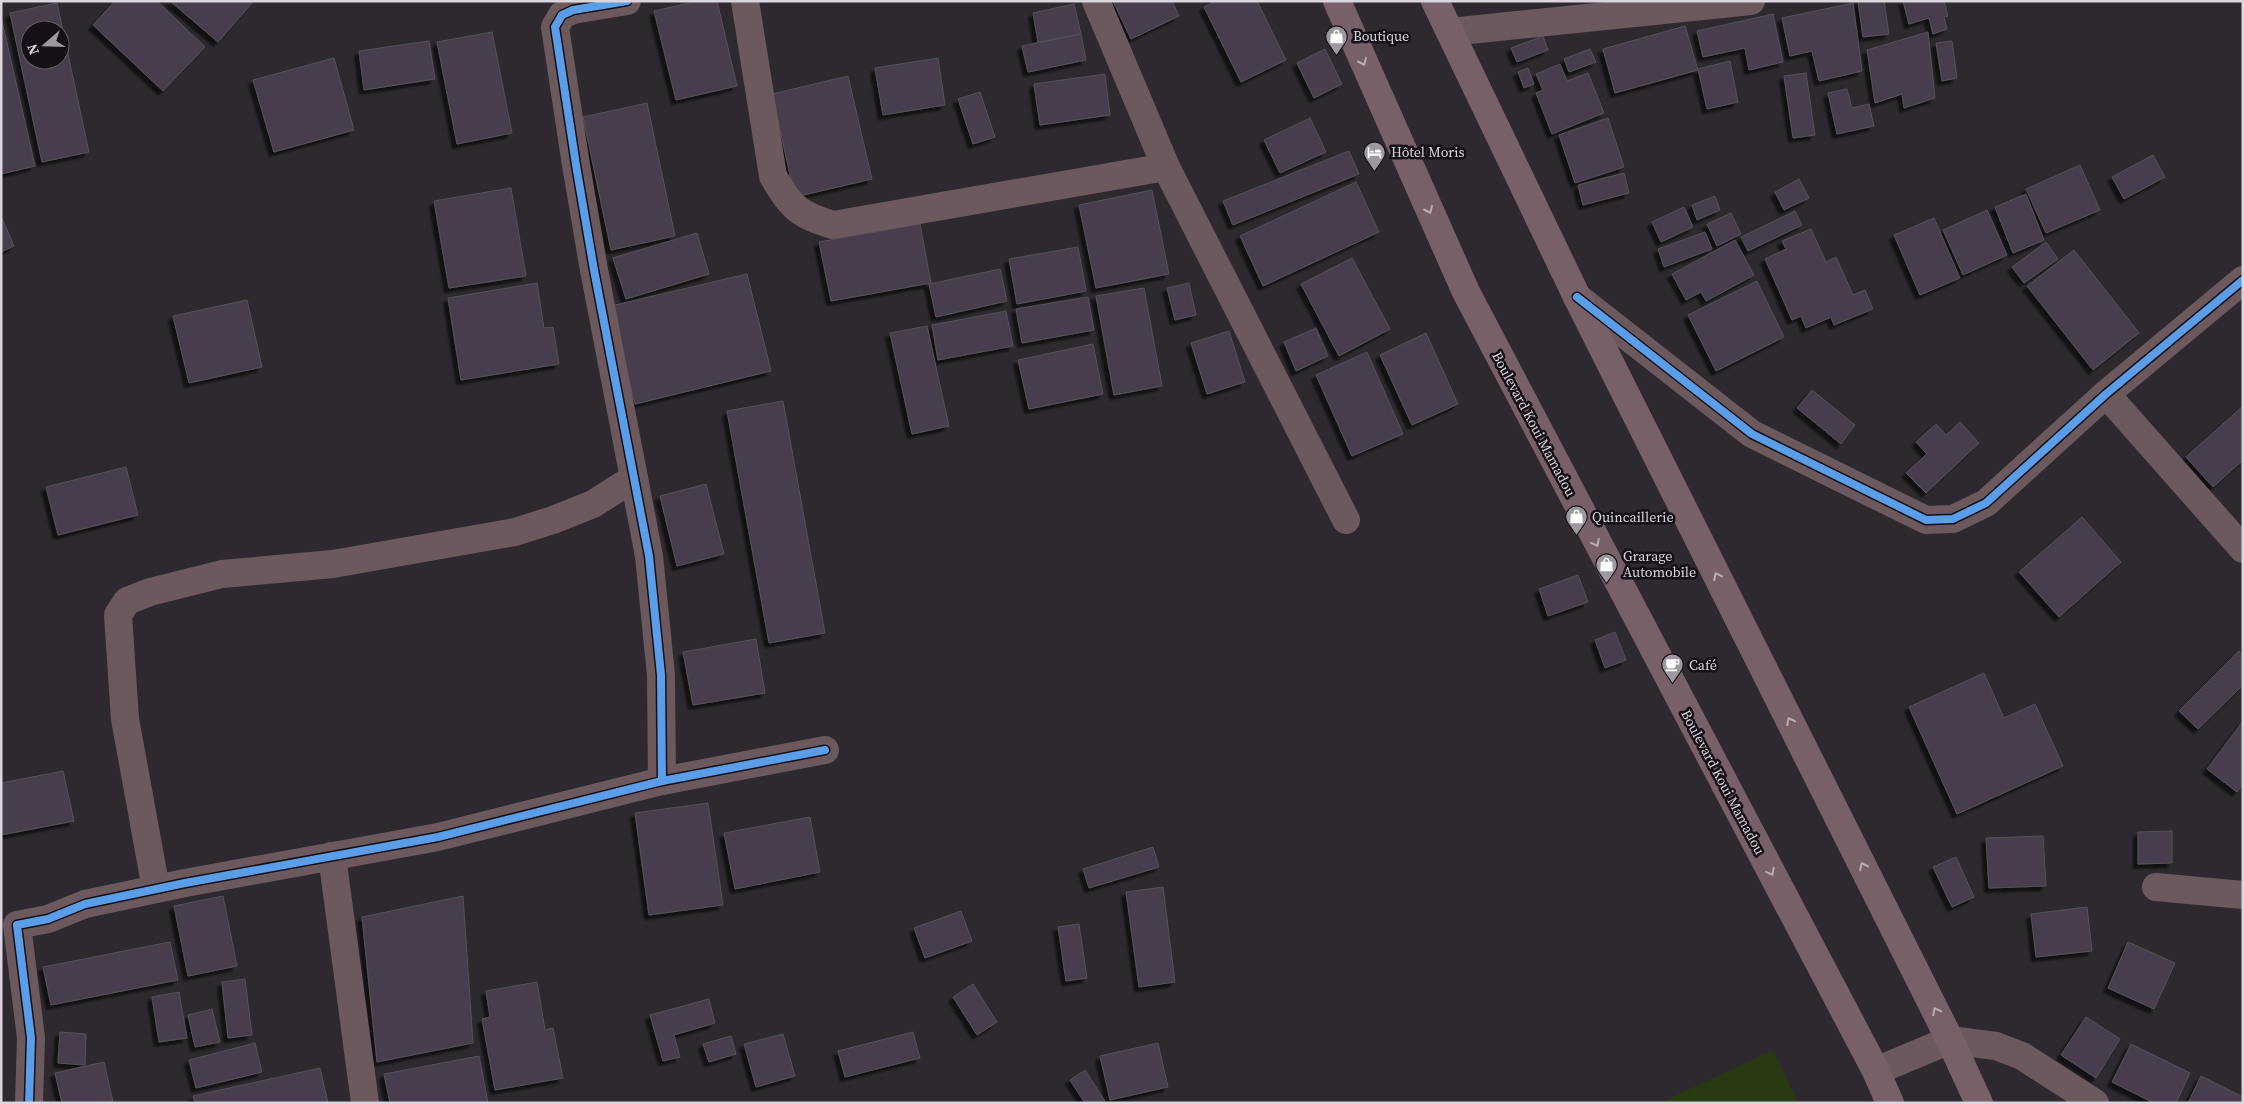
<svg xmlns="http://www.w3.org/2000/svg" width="2244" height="1104" font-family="'Source Serif 4',serif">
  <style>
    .green { fill: #293a12 }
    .building { fill: #463d4e; stroke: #555357; fill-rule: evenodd; filter: url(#shadow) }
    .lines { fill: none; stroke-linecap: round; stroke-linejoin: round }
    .minor { stroke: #6b595e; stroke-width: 28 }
    .major { stroke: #786069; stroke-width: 28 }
    .cycleway-casing { stroke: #141015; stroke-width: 11 }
    .cycleway { stroke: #5a9eea; stroke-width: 8 }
    .oneway { stroke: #b8acb4 }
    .labels { text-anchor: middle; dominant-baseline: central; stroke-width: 5; stroke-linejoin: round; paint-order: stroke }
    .poi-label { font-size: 14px; fill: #dbd5dd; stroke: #141015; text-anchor: start }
    .street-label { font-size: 14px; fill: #dbd5dd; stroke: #141015 }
  </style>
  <defs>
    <filter id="shadow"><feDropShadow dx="-4.5" dy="4.5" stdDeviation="1" flood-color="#0009"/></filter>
  </defs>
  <rect width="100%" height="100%" fill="#2d292e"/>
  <path class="green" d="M1773 1050 1798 1103H1660Z"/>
  <g class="building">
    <path d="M115 1H157L205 47 163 91 93 25Z"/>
    <path d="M170 1H250L252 3 218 42Z"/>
    <path d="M698 1H717L737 86 676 100 654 11Z"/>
    <path d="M1113 1H1172L1179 16 1131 39Z"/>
    <path d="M1216 1H1257L1286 60 1241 82 1204 7Z"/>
    <path d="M1858 1H1884L1889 34 1863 37Z"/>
    <path d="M1903 1H1944L1948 16 1944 17 1947 29 1933 34 1929 18 1909 24Z"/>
    <path d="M57 3 89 152 42 162 10 13ZM30 30H60V60H30Z"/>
    <path d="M1853 3 1862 71 1819 81 1812 51 1790 56 1782 18Z"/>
    <path d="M1074 4 1081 34 1038 42 1033 13Z"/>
    <path d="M1773 14 1783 62 1749 70 1745 48 1703 57 1697 31Z"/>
    <path d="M1 17 35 166 1 174Z"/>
    <path d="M1685 26 1698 70 1615 93 1603 49Z"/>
    <path d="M492 32 512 133 457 144 437 42Z"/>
    <path d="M1928 32 1935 98 1904 108 1902 94 1875 103 1867 50Z"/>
    <path d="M1081 34 1086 60 1028 72 1022 46Z"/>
    <path d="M1543 36 1548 50 1517 62 1511 48Z"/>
    <path d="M429 41 435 79 364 90 359 51Z"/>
    <path d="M1952 41 1957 78 1942 81 1936 43Z"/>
    <path d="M1325 49 1342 84 1314 98 1297 63Z"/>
    <path d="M1590 49 1596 62 1569 72 1564 59Z"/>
    <path d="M334 58 354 130 274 152 253 80Z"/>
    <path d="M938 58 945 105 883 115 875 68Z"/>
    <path d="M1730 61 1738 102 1707 109 1698 69Z"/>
    <path d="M1560 64 1567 81 1588 73 1604 113 1552 134 1536 93 1543 90 1536 74Z"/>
    <path d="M1528 68 1534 84 1524 88 1518 72Z"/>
    <path d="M1806 73 1815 135 1793 138 1784 76Z"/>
    <path d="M1105 74 1110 115 1040 125 1034 84Z"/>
    <path d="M848 76 872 179 795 197 772 94Z"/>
    <path d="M1847 89 1852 108 1869 104 1874 126 1837 134 1828 93Z"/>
    <path d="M980 92 995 137 973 144 958 99Z"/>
    <path d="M647 103 675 236 611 250 583 117Z"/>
    <path d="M1310 118 1326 152 1280 173 1264 140Z"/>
    <path d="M1608 118 1624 167 1575 183 1559 135Z"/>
    <path d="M1349 151 1359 174 1233 225 1223 201Z"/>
    <path d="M2153 155 2165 177 2124 199 2112 177Z"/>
    <path d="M2080 165 2100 210 2046 233 2026 189Z"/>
    <path d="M1624 173 1629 193 1583 205 1578 185Z"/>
    <path d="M1799 179 1809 198 1784 210 1775 192Z"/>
    <path d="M1356 182 1379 232 1263 286 1240 236Z"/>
    <path d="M511 188 526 276 449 288 434 201Z"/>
    <path d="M1152 190 1169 274 1096 288 1079 205Z"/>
    <path d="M2026 194 2044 240 2013 253 1995 207Z"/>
    <path d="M1715 196 1720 210 1697 220 1692 205Z"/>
    <path d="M1684 207 1693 227 1661 242 1652 222Z"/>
    <path d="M1987 210 2007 255 1963 275 1943 230Z"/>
    <path d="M1795 211 1802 225 1748 251 1741 237Z"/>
    <path d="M1731 213 1741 234 1717 246 1707 224Z"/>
    <path d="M1 216 14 246 1 252Z"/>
    <path d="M1934 218 1960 278 1920 295 1894 235Z"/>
    <path d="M920 224 931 283 831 301 819 242Z"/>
    <path d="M1811 229 1826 262 1836 257 1853 295 1865 290 1873 309 1834 325 1831 317 1806 328 1801 316 1792 320 1765 259 1786 249 1782 241Z"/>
    <path d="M1705 232 1712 249 1664 267 1658 249Z"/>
    <path d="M697 233 709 274 626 299 613 258Z"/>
    <path d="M1735 240 1754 275 1706 301 1701 292 1686 300 1672 274Z"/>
    <path d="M2046 242 2058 259 2024 283 2012 267Z"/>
    <path d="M1078 247 1086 291 1017 304 1009 259Z"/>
    <path d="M2074 250 2139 333 2093 370 2027 286Z"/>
    <path d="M1352 258 1390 329 1339 356 1301 284Z"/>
    <path d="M1000 269 1007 301 936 317 929 284Z"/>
    <path d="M747 274 771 371 635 404 611 306Z"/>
    <path d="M1757 281 1784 337 1716 371 1688 315Z"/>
    <path d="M537 283 544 328 553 327 559 364 461 380 448 298Z"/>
    <path d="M1189 283 1196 315 1175 320 1167 288Z"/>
    <path d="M1144 288 1162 386 1114 395 1096 296Z"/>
    <path d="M1088 297 1094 330 1022 343 1016 309Z"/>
    <path d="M247 300 262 367 189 383 173 316Z"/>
    <path d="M1006 311 1013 346 938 360 932 325Z"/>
    <path d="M927 326 949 426 912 434 890 333Z"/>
    <path d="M1316 328 1328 356 1296 371 1284 342Z"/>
    <path d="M1229 331 1245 382 1207 394 1191 343Z"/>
    <path d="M1426 333 1458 404 1412 425 1380 355Z"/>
    <path d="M1093 344 1103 394 1029 409 1018 360Z"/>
    <path d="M1367 352 1403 434 1352 456 1316 375Z"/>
    <path d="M1812 390 1855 425 1841 444 1797 408Z"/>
    <path d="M783 401 825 633 769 643 727 411Z"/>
    <path d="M2243 406V460L2213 487 2186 457Z"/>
    <path d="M1960 422 1979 443 1926 493 1906 473 1927 454 1916 442 1936 424 1946 435Z"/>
    <path d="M126 467 138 515 58 535 46 487Z"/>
    <path d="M706 484 724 554 677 566 660 496Z"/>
    <path d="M2082 517 2121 562 2059 617 2019 572Z"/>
    <path d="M1578 575 1588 602 1548 616 1539 589Z"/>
    <path d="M1615 632 1626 660 1605 668 1595 640Z"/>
    <path d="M756 639 765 693 693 705 683 652Z"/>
    <path d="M2239 651 2243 655V685L2198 729 2179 711Z"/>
    <path d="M1984 673 2004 718 2035 704 2063 766 1957 814 1909 707Z"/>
    <path d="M2243 721V784L2237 792 2207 769Z"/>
    <path d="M63 771 74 821 1 835V783Z"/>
    <path d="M708 803 723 905 649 915 635 813Z"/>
    <path d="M810 817 820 872 735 889 724 833Z"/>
    <path d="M2172 831V863L2138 864V832Z"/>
    <path d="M2043 836 2046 886 1989 888 1986 838Z"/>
    <path d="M1153 847 1159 867 1089 888 1083 869Z"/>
    <path d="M1956 857 1974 897 1952 907 1933 867Z"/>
    <path d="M1163 887 1175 982 1139 987 1126 892Z"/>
    <path d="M223 896 237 966 188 976 174 906Z"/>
    <path d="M463 896 473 1043 377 1062 362 917Z"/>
    <path d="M2087 907 2092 951 2036 957 2031 914Z"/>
    <path d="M961 911 972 941 925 958 914 928Z"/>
    <path d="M1079 924 1087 978 1066 981 1058 927Z"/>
    <path d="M170 942 178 980 51 1005 43 967Z"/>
    <path d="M2128 942 2175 963 2154 1009 2108 988Z"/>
    <path d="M245 979 252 1035 228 1038 222 982Z"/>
    <path d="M537 982 545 1030 553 1028 563 1078 495 1090 482 1019 490 1017 486 991Z"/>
    <path d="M973 984 997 1022 977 1035 953 997Z"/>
    <path d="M179 992 187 1038 159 1042 152 997Z"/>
    <path d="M709 999 715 1023 674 1035 680 1057 663 1061 650 1015Z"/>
    <path d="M212 1009 220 1042 195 1047 188 1015Z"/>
    <path d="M2086 1017 2120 1039 2096 1078 2061 1055Z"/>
    <path d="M60 1032 86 1034 85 1065 58 1063Z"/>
    <path d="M913 1032 920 1058 845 1077 838 1051Z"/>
    <path d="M783 1034 795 1076 756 1087 744 1044Z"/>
    <path d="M731 1036 736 1054 709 1062 703 1044Z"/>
    <path d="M255 1043 262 1072 196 1088 189 1060Z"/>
    <path d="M1158 1043 1168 1087 1110 1100 1100 1056Z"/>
    <path d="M2131 1044 2190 1073 2176 1103H2154L2112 1082Z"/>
    <path d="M479 1056 488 1103H390L384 1074Z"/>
    <path d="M104 1062 113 1102 62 1103 55 1073Z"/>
    <path d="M320 1068 328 1103H195L193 1096Z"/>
    <path d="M1085 1070 1106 1103H1085L1070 1080Z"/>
    <path d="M2201 1076 2243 1097V1103H2188Z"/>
  </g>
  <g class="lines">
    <g class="minor">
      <path d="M627 1 573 10 562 15 555 27 576 165 594 270 649 556 661 675 662 781"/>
      <path d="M745 1 773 176C790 207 799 215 833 225L1166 167"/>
      <path d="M1096 1 1166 167 1346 520"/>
      <path d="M1450 32 1751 1"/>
      <path d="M1577 297 1752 434 1926 520 1953 519 1986 503 2106 394 2243 280"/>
      <path d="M2106 394 2243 549"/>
      <path d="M332 856 365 1103"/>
      <path d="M2156 887 2243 895"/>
      <path d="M156 889 125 719 118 615 127 601 150 592 222 574 333 564 515 532 553 520 593 504 634 478"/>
      <path d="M1876 1071 1950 1040 1996 1046 2022 1056 2095 1103"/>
      <path d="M29 1103 31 1038 17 925 48 919 85 904 185 883 438 837 662 781 825 750"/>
    </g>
    <g class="major">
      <path d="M1337 1 1466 292 1876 1071 1890 1103"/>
      <path d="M1435 1 1577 297 1950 1040 1979 1103"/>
    </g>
    <defs>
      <g id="cycleway">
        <path d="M627 1 573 10 562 15 555 27 576 165 594 270 649 556 661 675 662 781"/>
        <path d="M1577 297 1752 434 1926 520 1953 519 1986 503 2106 394 2243 280"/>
        <path d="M29 1103 31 1038 17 925 48 919 85 904 185 883 438 837 662 781 825 750"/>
      </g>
    </defs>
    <use href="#cycleway" class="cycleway-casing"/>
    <use href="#cycleway" class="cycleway"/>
  </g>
  <defs><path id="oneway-chevron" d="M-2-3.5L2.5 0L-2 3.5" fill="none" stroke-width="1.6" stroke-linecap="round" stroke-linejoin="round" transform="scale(1.25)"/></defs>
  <g class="oneway">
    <use href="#oneway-chevron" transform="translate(1363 62) rotate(66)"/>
    <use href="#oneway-chevron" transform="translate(1429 210) rotate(66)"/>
    <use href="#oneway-chevron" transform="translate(1596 543) rotate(62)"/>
    <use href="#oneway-chevron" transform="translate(1717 576) rotate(-117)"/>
    <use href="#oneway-chevron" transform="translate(1790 721) rotate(-117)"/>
    <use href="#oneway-chevron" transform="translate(1863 866) rotate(-117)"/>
    <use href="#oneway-chevron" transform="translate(1771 872) rotate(62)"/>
    <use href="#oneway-chevron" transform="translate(1936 1011) rotate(-117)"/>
  </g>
  <defs>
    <symbol id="shop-pin" viewBox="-11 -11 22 30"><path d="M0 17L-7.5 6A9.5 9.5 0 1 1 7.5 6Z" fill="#9e99a0" stroke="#141015"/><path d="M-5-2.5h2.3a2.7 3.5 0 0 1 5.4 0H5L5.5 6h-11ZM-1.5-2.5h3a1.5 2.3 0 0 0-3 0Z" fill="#fff"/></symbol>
    <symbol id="hotel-pin" viewBox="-11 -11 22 30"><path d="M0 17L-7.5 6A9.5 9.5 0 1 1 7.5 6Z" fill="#9e99a0" stroke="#141015"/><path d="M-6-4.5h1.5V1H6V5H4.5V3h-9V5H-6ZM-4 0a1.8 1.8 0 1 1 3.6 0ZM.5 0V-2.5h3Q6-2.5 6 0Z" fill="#fff"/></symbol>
    <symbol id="cafe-pin" viewBox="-11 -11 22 30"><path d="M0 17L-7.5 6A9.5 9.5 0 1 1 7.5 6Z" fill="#9e99a0" stroke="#141015"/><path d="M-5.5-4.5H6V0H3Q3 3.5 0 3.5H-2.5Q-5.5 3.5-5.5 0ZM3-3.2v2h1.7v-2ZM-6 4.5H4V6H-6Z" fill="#fff"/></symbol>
  </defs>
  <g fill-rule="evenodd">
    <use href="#shop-pin" x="1324" y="24" width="25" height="34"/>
    <use href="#hotel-pin" x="1362" y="140" width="25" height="34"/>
    <use href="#shop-pin" x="1564" y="504" width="25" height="34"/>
    <use href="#shop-pin" x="1594" y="552" width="25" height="34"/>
    <use href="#cafe-pin" x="1660" y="652" width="25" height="34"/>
  </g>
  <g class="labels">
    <g class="poi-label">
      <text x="1353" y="36">Boutique</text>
      <text x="1391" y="152">Hôtel Moris</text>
      <text x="1592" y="517">Quincaillerie</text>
      <text x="1623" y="556">Grarage<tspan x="1623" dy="16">Automobile</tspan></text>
      <text x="1689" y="665">Café</text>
    </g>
    <g class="street-label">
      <text transform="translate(1534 424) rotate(62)">Boulevard Koui Mamadou</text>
      <text transform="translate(1723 782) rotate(62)">Boulevard Koui Mamadou</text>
    </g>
  </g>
  <rect width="2244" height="1104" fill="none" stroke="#dbd5dd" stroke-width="5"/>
  <g transform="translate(45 45) rotate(250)"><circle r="24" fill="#141015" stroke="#645f65"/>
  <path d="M0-4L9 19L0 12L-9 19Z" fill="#9e99a0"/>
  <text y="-8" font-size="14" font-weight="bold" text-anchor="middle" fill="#dbd5dd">N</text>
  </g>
</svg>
